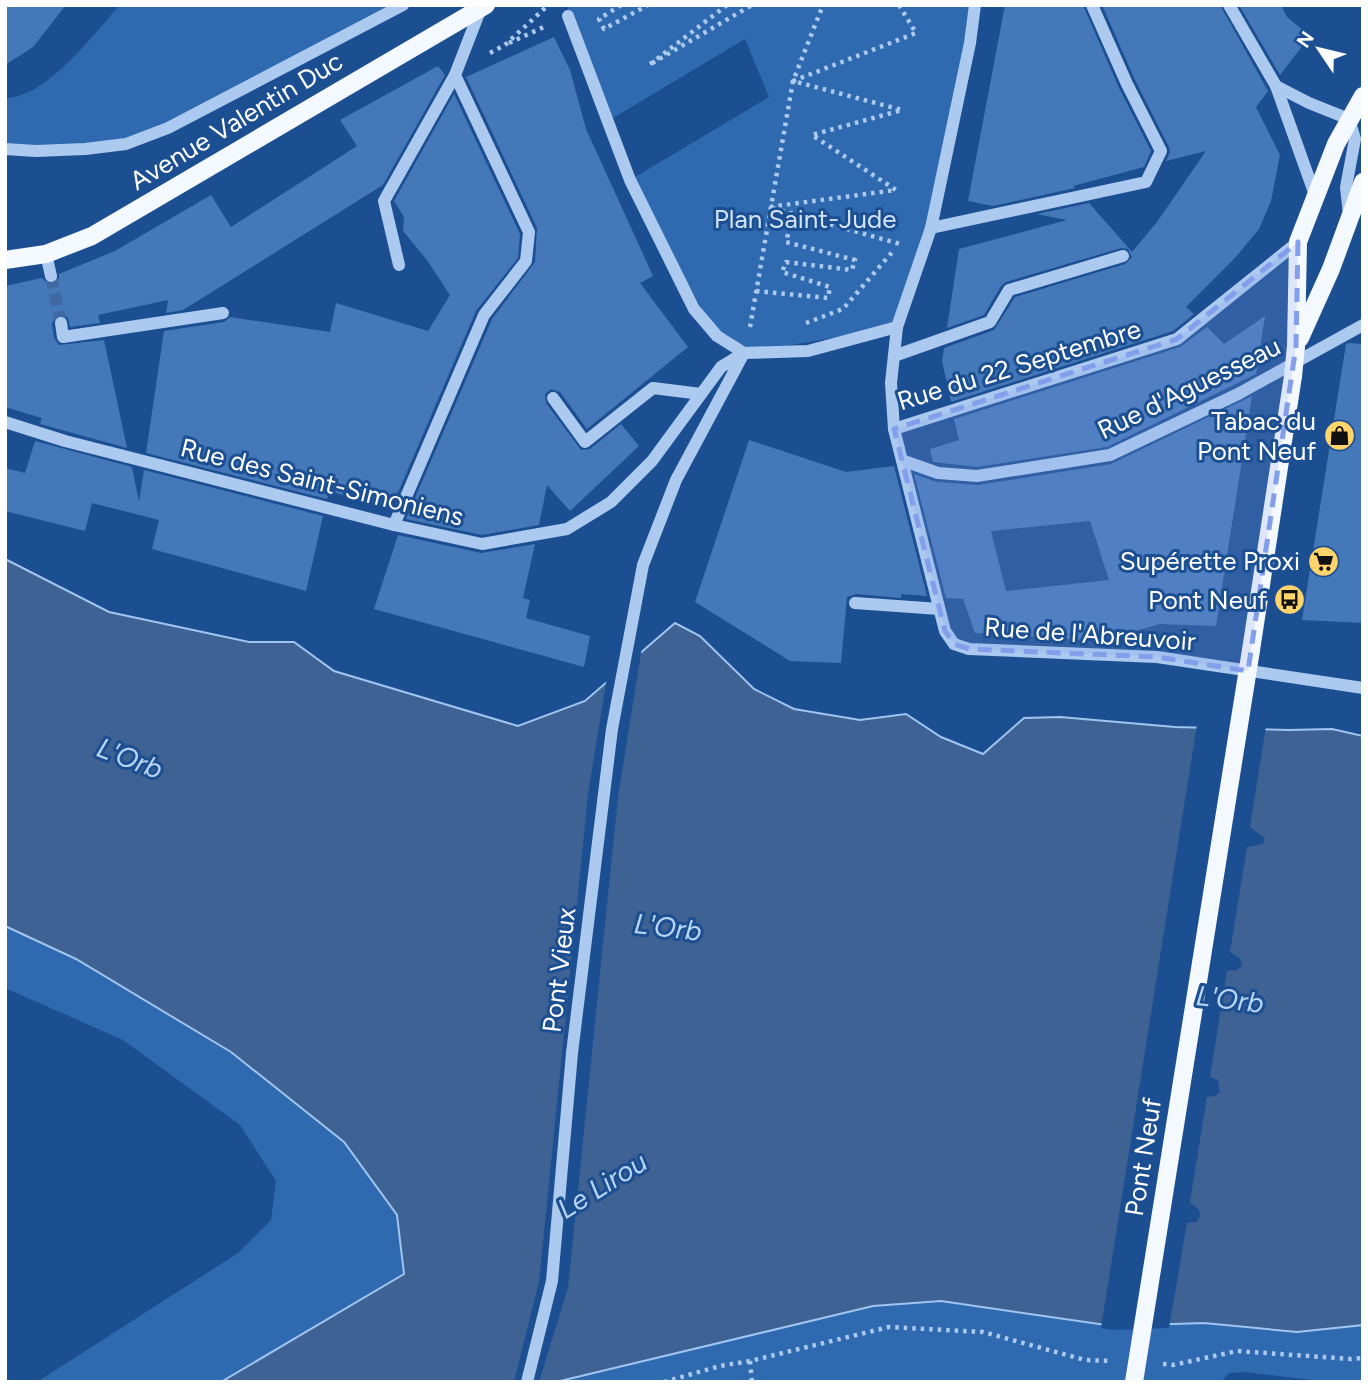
<svg xmlns="http://www.w3.org/2000/svg" width="1368" height="1387" font-family="Figtree,sans-serif">
  <style>
    .green { fill: #2f69b0 }
    .water { fill: #3e6293; stroke: #9fc5f0; stroke-width: 2 }
    .pier { fill: #1c4f92 }
    .building { fill: #4478b9; fill-rule: evenodd }
    .lines { fill: none; stroke-linecap: round; stroke-linejoin: round }
    .minor-tunnel { stroke: #3e69a2; stroke-width: 12; stroke-dasharray: 12 6; stroke-linecap: butt }
    .path { stroke: #accaef; stroke-width: 4.5; stroke-dasharray: 3.5 5; stroke-linecap: butt }
    .minor { stroke: #accaef; stroke-width: 12 }
    .major { stroke: #f4f8ff; stroke-width: 18 }
    .major-bridge { stroke: #f4f8ff; stroke-width: 18 }
    .marked { fill: #839eea; fill-opacity: 0.2; stroke: #839eea; stroke-width: 5; stroke-dasharray: 14 9; stroke-linejoin: round }
    .labels { text-anchor: middle; dominant-baseline: central; stroke-width: 6; stroke-linejoin: round; paint-order: stroke }
    .street-label { font-size: 26px; fill: #fff; stroke: #1c4f92 }
    .park-label { font-size: 26px; fill: #d2e4fa; stroke: #1c4f92 }
    .poi-label { font-size: 26px; fill: #fff; stroke: #1c4f92; text-anchor: end }
    .water-label { font-size: 28px; font-style: italic; fill: #b8d4f5; stroke: #1c4f92 }
  </style>
  <rect width="100%" height="100%" fill="#1c4f92"/>
  <g class="green">
    <path d="M120 5H388L389 13 126 144 5 149V98C46 99 94 33 120 5Z"/>
    <path d="M568 5H970L943 177 897 327 744 353 717 336 630 180 769 97 745 39 608 121 568 16Z"/>
    <path d="M5 926 76 959 231 1052 344 1142 397 1215 405 1274 221 1382H37L238 1253 271 1220 276 1181 240 1125 123 1040 5 988Z"/>
    <path d="M941 1301 1113 1326 1204 1323 1297 1332 1363 1325V1382H1330L1244 1372 1229 1373 1221 1382H557L873 1306Z"/>
  </g>
  <path class="water" d="M5 559 109 612 249 642H294L334 671 518 726 585 701 675 623 700 636 754 689 794 709 860 720 906 714 941 737 983 754 1024 718 1060 717 1175 727 1289 730 1332 729 1363 736V1325L1297 1332 1204 1323 1113 1326 941 1301 873 1306 556 1382H221L404 1274 397 1215 344 1142 231 1052 76 959 5 926Z"/>
  <g class="pier">
    <path d="M642 647 618 797 568 1288 539 1382H514L539 1282 588 794 607 677Z"/>
    <path d="M1197 724 1266 726 1250 827 1265 838 1263 844 1247 847 1230 952 1240 958 1242 966 1237 970 1227 971 1210 1077 1218 1080 1220 1092 1215 1096 1207 1097 1190 1202 1199 1210 1200 1217 1196 1222 1187 1223 1169 1328 1113 1330 1101 1328Z"/>
  </g>
  <g class="building">
    <path d="M5 5H66L33 47 5 65Z"/>
    <path d="M1005 5H1083L1119 88 1151 151 1144 167 1073 186 1075 188 993 206 968 201Z"/>
    <path d="M1102 5H1220L1268 91 1256 107 1280 155 1271 201 1259 229 1235 258 1186 307 1194 314 1173 331 951 402 942 361 944 348 994 330 1015 297 1125 264 1132 257 1128 249 1121 248 1006 282 1001 286 984 315 947 328 959 249 1067 220 1037 214 1089 203 1132 252 1157 222 1206 151 1166 161 1170 152 1169 147 1135 80Z"/>
    <path d="M1239 5H1281L1287 17 1310 36 1280 75Z"/>
    <path d="M554 37 570 70 586 129 653 276 640 283 688 347 587 429 560 392 551 389 545 394 546 403 581 450 590 449 621 424 639 446 570 511 547 485 539 525 482 535 406 519 492 319 535 262 537 228 466 77Z"/>
    <path d="M438 66 445 75 383 185 183 310 166 313 168 300 98 315 100 323 70 327 68 318 65 315 55 317 52 324 54 338 59 345 104 340 127 448 40 424 42 418 5 407V286L42 278 48 284H54L59 279V274L115 251 211 195 231 227 357 146 340 120Z"/>
    <path d="M454 94 520 234 518 258 476 311 391 509 329 491 327 499 146 453 164 331 224 322 230 317 330 332 336 303 428 331 450 295 427 260 403 231 404 217 394 201Z"/>
    <path d="M1265 316 1256 374 1107 447 977 467 933 462 930 449 959 440 954 419 1180 347 1207 327 1224 344Z"/>
    <path d="M1349 343 1363 344V623L1302 620 1346 344Z"/>
    <path d="M1252 396 1216 626 1160 624 1125 634 1084 640 975 633 963 599 946 598 914 474 937 482 978 485 1111 464ZM1090 521 1109 580 1006 591 991 531Z"/>
    <path d="M749 440 846 472 894 466 927 596 901 594V598L856 594 847 597 841 663 790 661 695 602Z"/>
    <path d="M35 441 132 467 139 502 144 470 323 516 306 591 152 549 159 520 92 503 85 531 5 511V468L25 473Z"/>
    <path d="M398 535 481 553 535 544 523 598 530 600 526 618 590 636 584 667 374 609Z"/>
  </g>
  <g class="lines">
    <path class="minor-tunnel" d="M51 276 61 323"/>
    <g class="path">
      <path d="M621 5 599 19 604 29 648 5"/>
      <path d="M727 5 649 65 752 5"/>
      <path d="M899 5 916 33 793 81 902 110 812 135 896 190 769 207 900 244"/>
      <path d="M509 43 546 26"/>
      <path d="M490 53 505 45 545 8"/>
      <path d="M756 291 828 298 830 287 782 272 786 262 852 270 855 260 786 242 793 214"/>
      <path d="M806 323 843 309 894 250"/>
      <path d="M750 327 793 81 823 5"/>
      <path d="M750 1361 752 1382"/>
      <path d="M1163 1364 1173 1365 1237 1351 1351 1359 1363 1358"/>
      <path d="M664 1382 720 1366 750 1361 889 1327 983 1332 1085 1360 1112 1361"/>
    </g>
    <g class="minor">
      <path d="M975 5 970 43 931 228 897 327 891 383 894 429 945 631 954 644 969 649 1157 657 1363 688"/>
      <path d="M1229 5 1276 86 1315 195"/>
      <path d="M568 16 630 180 694 309 717 336 744 353"/>
      <path d="M1276 86 1309 103 1349 119 1355 139 1346 187 1349 215"/>
      <path d="M5 149 36 151 85 149 126 144 168 128 403 5"/>
      <path d="M931 228 1146 182 1161 151 1127 84 1092 5"/>
      <path d="M46 254 51 276"/>
      <path d="M399 265 384 201 455 75"/>
      <path d="M61 323 63 337 223 313"/>
      <path d="M894 356 990 322 1009 290 1123 256"/>
      <path d="M553 398 585 442 653 388 701 394"/>
      <path d="M5 422 65 441 394 525 482 544 567 529 611 502 652 461 721 367 744 353 808 351 897 327"/>
      <path d="M894 429 1177 339 1298 242"/>
      <path d="M904 461 938 473 977 476 1110 455 1238 394 1363 325"/>
      <path d="M394 525 484 315 526 261 529 232 455 75 481 8"/>
      <path d="M855 603 939 609"/>
      <path d="M527 1382 552 1281 572 1053 612 729 643 565 676 480 744 353"/>
    </g>
    <g class="major">
      <path d="M5 260 46 254 92 236 486 5"/>
      <path d="M1300 338 1331 269 1363 182"/>
      <path d="M1296 346 1298 242 1336 144 1363 96"/>
      <path d="M1251 650 1293 376"/>
    </g>
    <g class="major-bridge">
      <path d="M1293 376 1296 346"/>
      <path d="M1134 1382 1251 650"/>
    </g>
  </g>
  <path class="marked" d="M1298 242 1296 346 1248 671 1157 657 969 649 954 644 945 631 894 429 1177 339Z"/>
  <defs>
    <symbol id="shop-disc" viewBox="-11 -11 22 22"><circle r="9.5" fill="#ffd46a" stroke="#1c4f92"/><path d="M-5-2.5h2.3a2.7 3.5 0 0 1 5.4 0H5L5.5 6h-11ZM-1.5-2.5h3a1.5 2.3 0 0 0-3 0Z" fill="#111"/></symbol>
    <symbol id="supermarket-disc" viewBox="-11 -11 22 22"><circle r="9.5" fill="#ffd46a" stroke="#1c4f92"/><path d="M-6-5.5h2.5l.6 2H6L4.5 2H-2.5L-4.4-4H-6ZM-1.5 3.2a1.3 1.3 0 1 0 .1 0ZM3 3.2a1.3 1.3 0 1 0 .1 0Z" fill="#111"/></symbol>
    <symbol id="bus-disc" viewBox="-11 -11 22 22"><circle r="9.5" fill="#ffd46a" stroke="#1c4f92"/><path d="M-5-6H5V4H4V6H2V4H-2V6H-4V4H-5ZM-3.5-4V0h7V-4ZM-3.5 1.2v1.5H-2V1.2ZM2 1.2v1.5H3.5V1.2Z" fill="#111"/></symbol>
  </defs>
  <g fill-rule="evenodd">
    <use href="#shop-disc" x="1322" y="418" width="35" height="35"/>
    <use href="#supermarket-disc" x="1306" y="544" width="35" height="35"/>
    <use href="#bus-disc" x="1272" y="582" width="35" height="35"/>
  </g>
  <g class="labels">
    <g class="street-label">
      <text transform="translate(236 121) rotate(-31)">Avenue Valentin Duc</text>
      <text transform="translate(1019 365) rotate(-17)">Rue du 22 Septembre</text>
      <text transform="translate(1189 388) rotate(-26)">Rue d'Aguesseau</text>
      <text transform="translate(322 482) rotate(14)">Rue des Saint-Simoniens</text>
      <text transform="translate(1090 634) rotate(4)">Rue de l'Abreuvoir</text>
      <text transform="translate(559 970) rotate(-83)">Pont Vieux</text>
      <text transform="translate(1143 1157) rotate(-81)">Pont Neuf</text>
    </g>
    <g class="park-label">
      <text x="805" y="219">Plan Saint-Jude</text>
    </g>
    <g class="poi-label">
      <text x="1316" y="421">Tabac du<tspan x="1316" dy="30">Pont Neuf</tspan></text>
      <text x="1300" y="561">Supérette Proxi</text>
      <text x="1267" y="600">Pont Neuf</text>
    </g>
    <g class="water-label">
      <text transform="translate(130 758) rotate(21)">L'Orb</text>
      <text transform="translate(668 927) rotate(7)">L'Orb</text>
      <text transform="translate(1230 999) rotate(7)">L'Orb</text>
      <text transform="translate(602 1185) rotate(-32)">Le Lirou</text>
    </g>
  </g>
  <rect width="1368" height="1387" fill="none" stroke="#ffffff" stroke-width="14"/>
  <g transform="translate(1319 49) rotate(305)" stroke="#1c4f92" stroke-width="5" paint-order="stroke">
  <path d="M0-5L12 26L0 18L-12 26Z" fill="#ffffff"/>
  <text y="-10" font-size="19" font-weight="bold" text-anchor="middle" fill="#ffffff">N</text>
  </g>
</svg>
